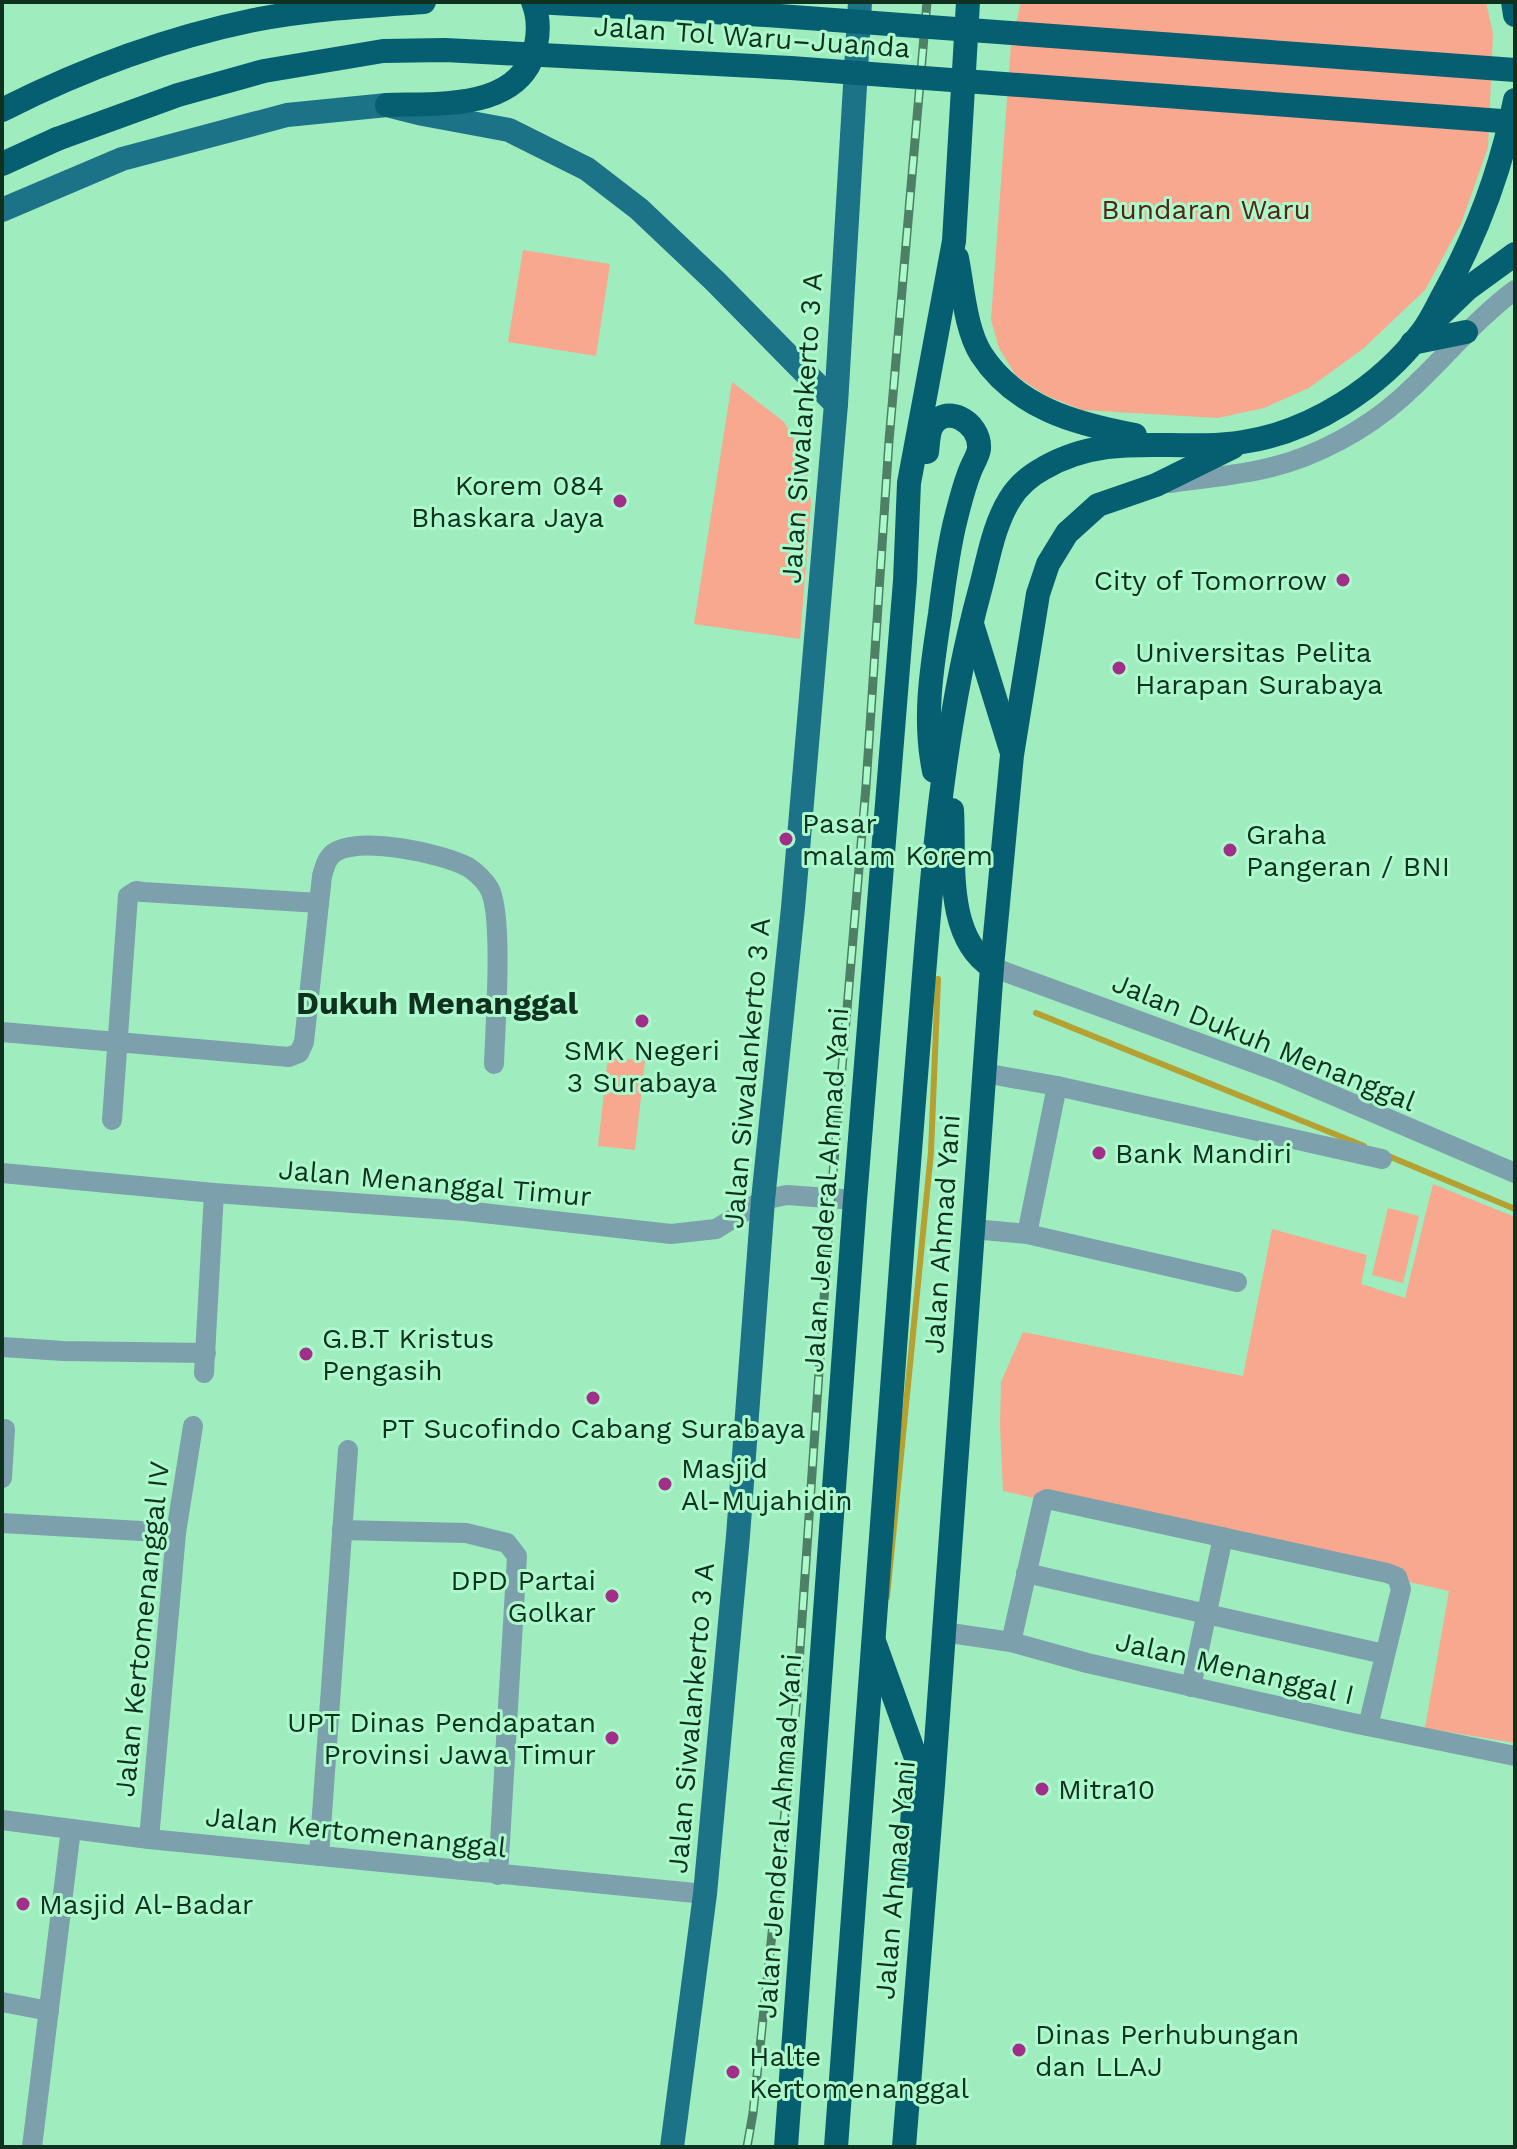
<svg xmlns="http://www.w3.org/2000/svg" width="1517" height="2149" font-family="'Work Sans',sans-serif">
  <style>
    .green { fill: #f8a88f }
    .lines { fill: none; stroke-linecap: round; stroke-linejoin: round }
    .stream { stroke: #b5a032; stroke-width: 6 }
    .minor { stroke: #7ca1ac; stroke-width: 20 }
    .major { stroke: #1c7287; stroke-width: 24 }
    .highway { stroke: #065f71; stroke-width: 24 }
    .rail-casing { stroke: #4d8064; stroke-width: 9 }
    .rail { stroke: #acf9cc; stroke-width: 6; stroke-dasharray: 18; stroke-linecap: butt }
    .highway-bridge { stroke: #065f71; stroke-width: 24 }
    .poi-dot { fill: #a12e88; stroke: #acf9cc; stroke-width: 3 }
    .labels { text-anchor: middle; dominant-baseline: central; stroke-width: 6; stroke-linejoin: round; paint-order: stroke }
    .street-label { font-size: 28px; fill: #103020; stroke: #acf9cc }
    .park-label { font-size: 28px; fill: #542415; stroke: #acf9cc }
    .poi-label { font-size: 28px; fill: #103020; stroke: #acf9cc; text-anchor: start }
    .quarter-label { font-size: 32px; font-weight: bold; fill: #103020; stroke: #acf9cc }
  </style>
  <rect width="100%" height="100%" fill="#9fecbf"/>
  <g class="green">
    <path d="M1021 2H1486L1493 34 1488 147 1461 224 1425 290 1364 348 1309 388 1264 408 1218 418 1082 410 1045 395 1016 376 999 348 991 320 1011 44Z"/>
    <path d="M523 250 610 264 596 356 508 342Z"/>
    <path d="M732 382 784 422 804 456 811 503 800 639 694 624Z"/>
    <path d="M608 1057 645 1061 635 1150 598 1146Z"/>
    <path d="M1433 1184 1515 1217V1743L1425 1728 1449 1591 1003 1491 1000 1425 1001 1382 1023 1332 1243 1376 1272 1229 1367 1255 1361 1284 1405 1298Z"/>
    <path d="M1388 1208 1419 1216 1403 1283 1372 1275Z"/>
  </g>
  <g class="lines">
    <g class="stream">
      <path d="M1036 1013 1364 1146"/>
      <path d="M1386 1155 1515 1209"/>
      <path d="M887 1597 931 1152 938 979"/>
    </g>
    <g class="minor">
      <path d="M1170 483C1203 478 1239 476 1272 467 1317 456 1365 430 1400 399 1440 364 1472 322 1515 290"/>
      <path d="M992 967 1281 1073 1515 1173"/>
      <path d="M2 1032 289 1057 299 1053 304 1042 322 876C325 866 327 856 337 851 364 837 441 853 468 867 476 872 485 881 489 888 504 913 495 1029 494 1064"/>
      <path d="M984 1073 1057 1086 1382 1159"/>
      <path d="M1057 1086 1027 1234 1237 1282"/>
      <path d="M112 1120 128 896 136 891 143 892 319 903"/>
      <path d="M2 1173 214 1193 465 1211 671 1234 716 1229 763 1200 787 1195 855 1200"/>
      <path d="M973 1229 1027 1234"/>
      <path d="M2 1347 63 1351 206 1353"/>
      <path d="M204 1373 214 1193"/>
      <path d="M2 1478 5 1429"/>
      <path d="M2 1523 176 1533"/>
      <path d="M342 1530 466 1533 507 1543 517 1556 498 1875"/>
      <path d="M1026 1573 1384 1654"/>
      <path d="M943 1632 1011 1642 1087 1663 1348 1722 1515 1756"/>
      <path d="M1011 1642 1043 1501 1047 1499 1387 1573 1397 1577 1401 1589 1368 1726"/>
      <path d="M1191 1687 1223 1537"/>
      <path d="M2 1820 149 1839 705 1894"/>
      <path d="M149 1839 176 1533 193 1426"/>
      <path d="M319 1856 348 1450"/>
      <path d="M2 2002 49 2011"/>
      <path d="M32 2147 71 1829"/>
    </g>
    <g class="major">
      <path d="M2 210 122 159 287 115 387 105 423 114 509 130 587 169 639 209 716 282 836 404"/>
      <path d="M672 2147 705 1894 738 1536 763 1200 793 908 836 404 860 2"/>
    </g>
    <g class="highway">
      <path d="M1513 2 1515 15"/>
      <path d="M387 105C440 103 522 111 536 45 539 30 539 17 533 2"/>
      <path d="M2 110C81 70 167 38 254 20 310 9 367 6 424 2"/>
      <path d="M2 164 57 139"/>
      <path d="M957 258C963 288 965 328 981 354 1016 408 1076 424 1135 435"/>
      <path d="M1441 314 1467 289 1515 254"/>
      <path d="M1412 343 1466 332"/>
      <path d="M927 452C928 445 928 435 931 428 943 402 981 421 979 449 978 456 973 463 970 471 964 486 960 502 956 518 948 549 944 582 940 614 932 667 923 718 934 771"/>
      <path d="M972 624 1011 750"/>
      <path d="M952 810C955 859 944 936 992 967"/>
      <path d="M875 1644 916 1758 909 1876"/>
      <path d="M786 2147 855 1200 905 581 909 483 954 241 968 2"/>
      <path d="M836 2147C861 1785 888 1424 917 1063 930 905 938 744 980 590 988 561 993 526 1010 499 1018 486 1031 475 1044 468 1110 430 1173 453 1243 442 1312 432 1381 386 1422 332 1432 319 1438 304 1446 290 1478 231 1502 166 1515 100"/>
      <path d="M904 2147 933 1785 992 967 1012 755 1038 594 1048 564 1067 533 1098 505 1156 485 1233 447"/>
    </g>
    <defs>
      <path id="rail" d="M747 2147 753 2113 796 1707 831 1197 866 786 889 441 927 2"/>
    </defs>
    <use href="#rail" class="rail-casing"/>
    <use href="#rail" class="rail"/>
    <g class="highway-bridge">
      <path d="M536 2 766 15 1515 70"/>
      <path d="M57 139 178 95 264 71 383 51 445 50 791 68 1515 122"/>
    </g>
  </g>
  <g class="poi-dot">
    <circle cx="620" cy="501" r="8"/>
    <circle cx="1343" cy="580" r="8"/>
    <circle cx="1119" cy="668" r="8"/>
    <circle cx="786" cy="839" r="8"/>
    <circle cx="1230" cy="850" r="8"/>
    <circle cx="642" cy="1021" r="8"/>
    <circle cx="1099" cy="1153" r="8"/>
    <circle cx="306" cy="1354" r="8"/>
    <circle cx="593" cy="1398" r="8"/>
    <circle cx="665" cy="1484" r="8"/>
    <circle cx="612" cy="1596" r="8"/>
    <circle cx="612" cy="1738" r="8"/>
    <circle cx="1042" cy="1789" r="8"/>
    <circle cx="23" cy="1904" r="8"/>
    <circle cx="1019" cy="2050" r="8"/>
    <circle cx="733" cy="2072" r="8"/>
  </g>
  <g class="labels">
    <g class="street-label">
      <text transform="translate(752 37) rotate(4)">Jalan Tol Waru–Juanda</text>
      <text transform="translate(802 428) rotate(-86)">Jalan Siwalankerto 3 A</text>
      <text transform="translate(1264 1042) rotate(22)">Jalan Dukuh Menanggal</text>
      <text transform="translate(747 1073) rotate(-85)">Jalan Siwalankerto 3 A</text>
      <text transform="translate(435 1183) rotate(5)">Jalan Menanggal Timur</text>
      <text transform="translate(826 1190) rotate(-86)">Jalan Jenderal Ahmad Yani</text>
      <text transform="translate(942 1234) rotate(-86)">Jalan Ahmad Yani</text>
      <text transform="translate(142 1629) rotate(-84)">Jalan Kertomenanggal IV</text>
      <text transform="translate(1235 1668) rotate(13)">Jalan Menanggal I</text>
      <text transform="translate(691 1718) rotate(-85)">Jalan Siwalankerto 3 A</text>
      <text transform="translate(356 1832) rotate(6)">Jalan Kertomenanggal</text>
      <text transform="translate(779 1836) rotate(-86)">Jalan Jenderal Ahmad Yani</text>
      <text transform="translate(895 1880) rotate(-85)">Jalan Ahmad Yani</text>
    </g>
    <g class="park-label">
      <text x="1206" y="209">Bundaran Waru</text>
    </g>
    <g class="poi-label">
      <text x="604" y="485" text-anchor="end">Korem 084<tspan x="604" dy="32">Bhaskara Jaya</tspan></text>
      <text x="1327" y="580" text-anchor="end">City of Tomorrow</text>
      <text x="1135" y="652">Universitas Pelita<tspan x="1135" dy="32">Harapan Surabaya</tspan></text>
      <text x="802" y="823">Pasar<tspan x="802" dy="32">malam Korem</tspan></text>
      <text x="1246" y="834">Graha<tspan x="1246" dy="32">Pangeran / BNI</tspan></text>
      <text x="642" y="1050" text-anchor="middle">SMK Negeri<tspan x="642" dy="32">3 Surabaya</tspan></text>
      <text x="1115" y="1153">Bank Mandiri</text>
      <text x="322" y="1338">G.B.T Kristus<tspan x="322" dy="32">Pengasih</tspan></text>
      <text x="593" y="1428" text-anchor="middle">PT Sucofindo Cabang Surabaya</text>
      <text x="681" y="1468">Masjid<tspan x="681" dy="32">Al-Mujahidin</tspan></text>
      <text x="596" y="1580" text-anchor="end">DPD Partai<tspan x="596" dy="32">Golkar</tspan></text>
      <text x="596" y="1722" text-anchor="end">UPT Dinas Pendapatan<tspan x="596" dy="32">Provinsi Jawa Timur</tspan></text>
      <text x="1058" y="1789">Mitra10</text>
      <text x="39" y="1904">Masjid Al-Badar</text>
      <text x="1035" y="2034">Dinas Perhubungan<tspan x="1035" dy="32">dan LLAJ</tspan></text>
      <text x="749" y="2056">Halte<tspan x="749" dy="32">Kertomenanggal</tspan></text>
    </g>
    <g class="quarter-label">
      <text x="437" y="1003">Dukuh Menanggal</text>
    </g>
  </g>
  <rect width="1517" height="2149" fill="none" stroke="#103020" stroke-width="8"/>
</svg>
